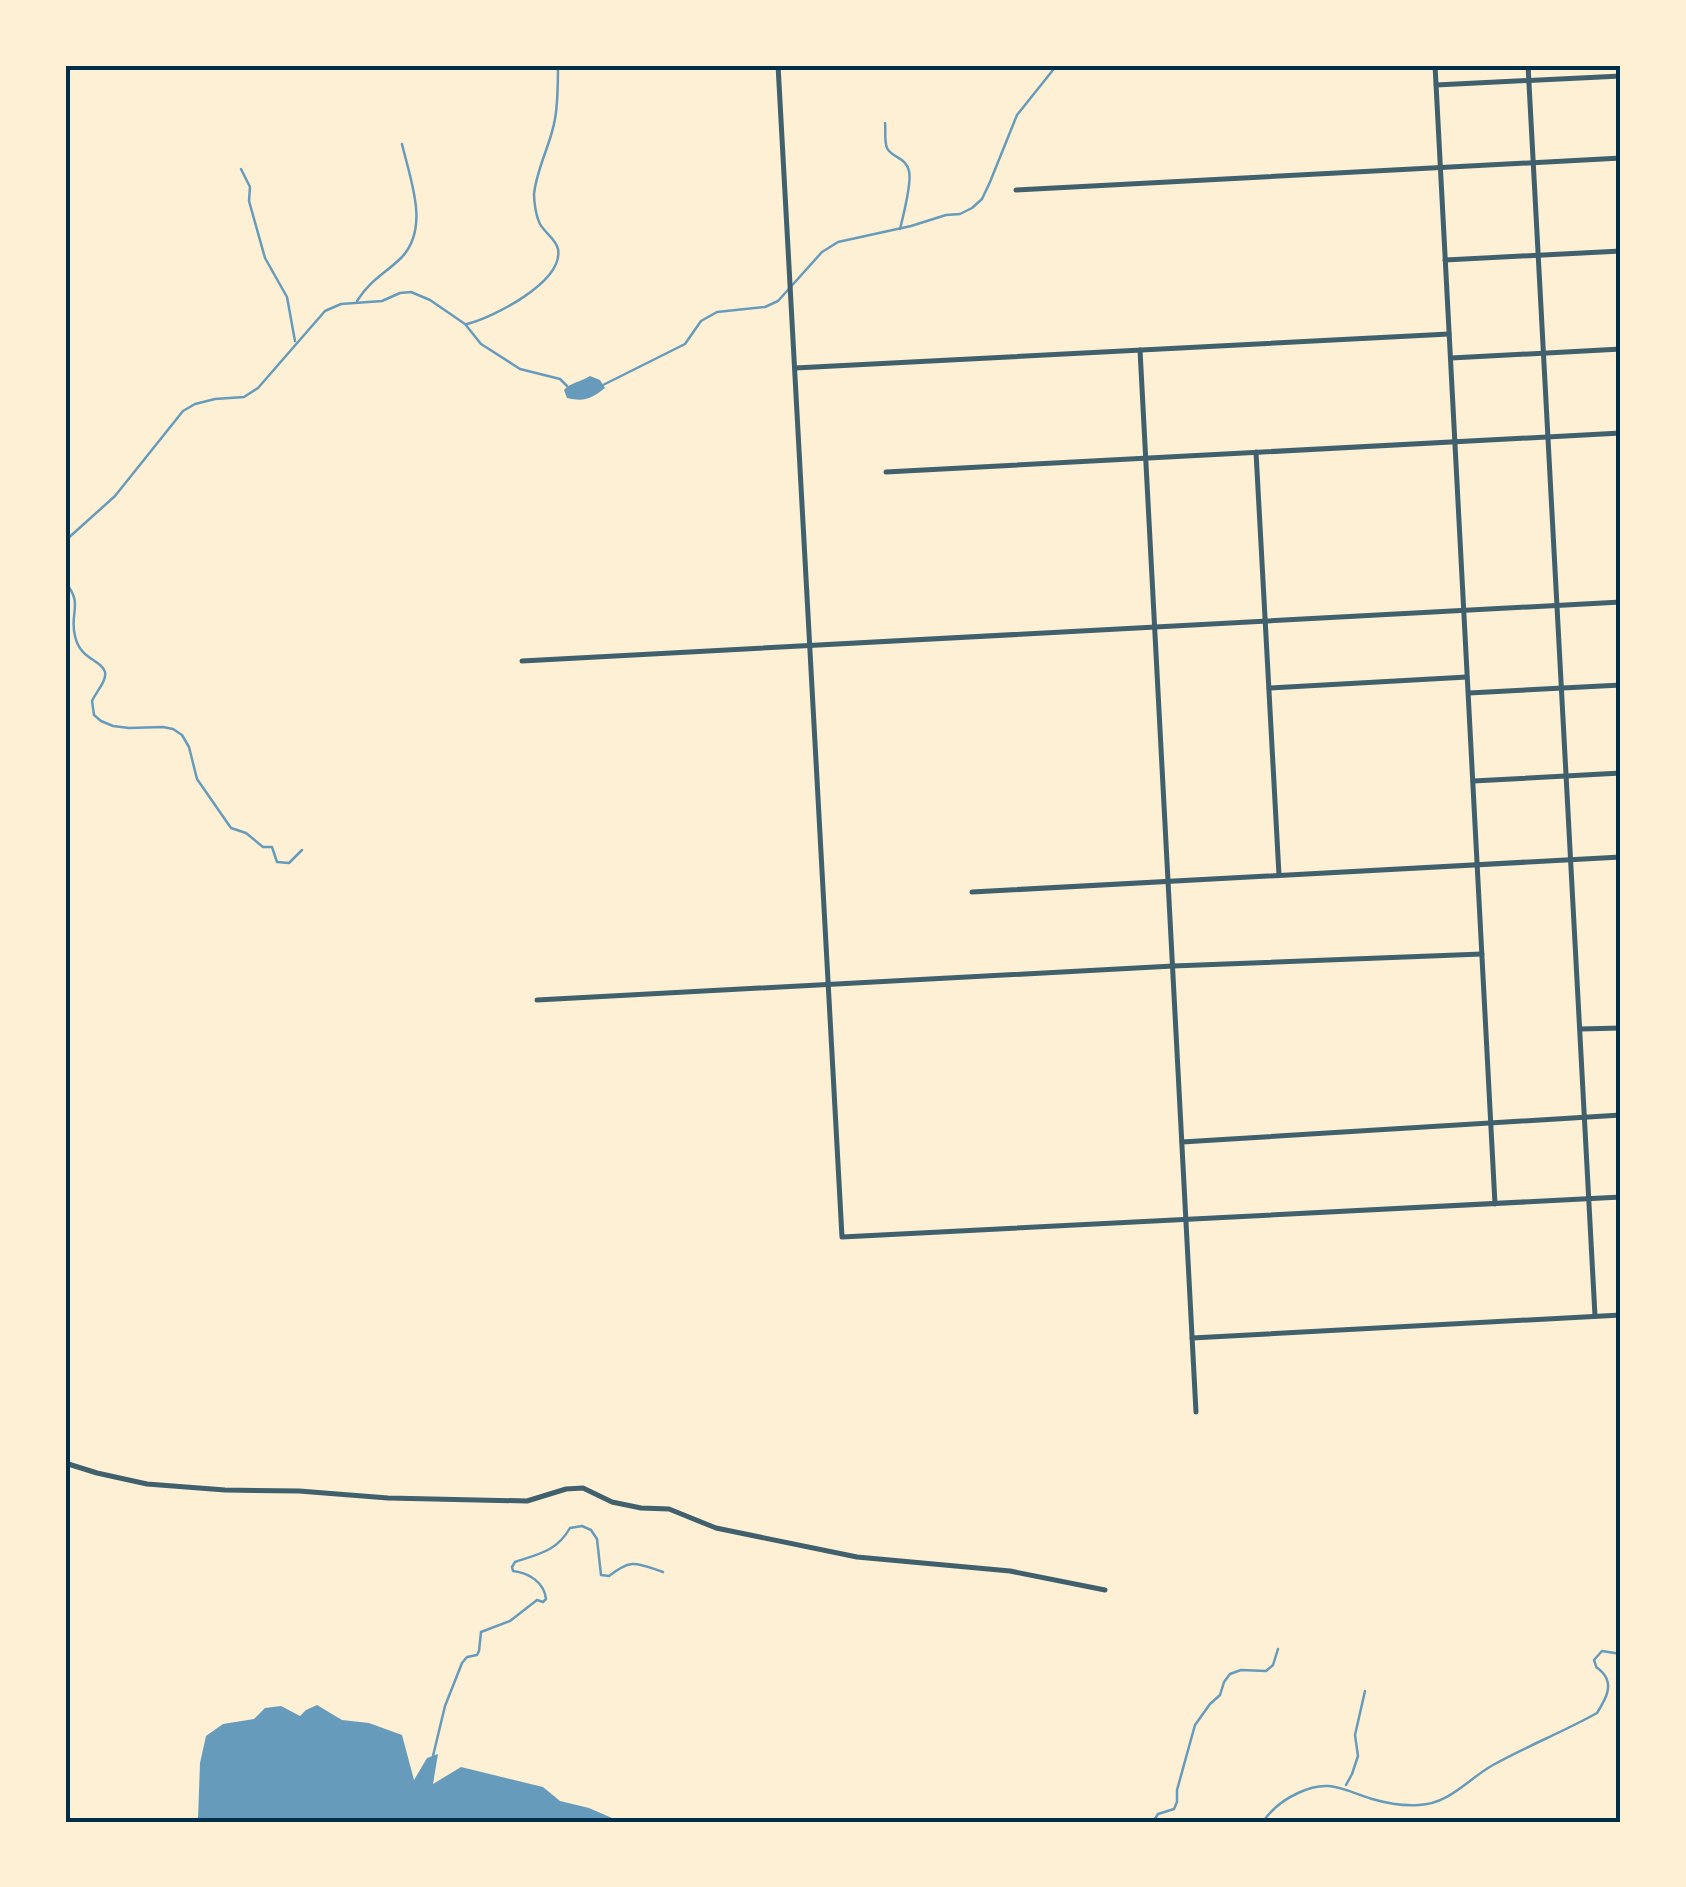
<svg xmlns="http://www.w3.org/2000/svg" width="1686" height="1887" font-family="Ubuntu,sans-serif">
  <style>
    .water { fill: #669bbc }
    .lines { fill: none; stroke-linecap: round; stroke-linejoin: round }
    .stream { stroke: #669bbc; stroke-width: 2.5 }
    .minor { stroke: #3f606c; stroke-width: 5 }
    .neatline { fill: none; stroke: #003049; stroke-width: 4 }
  </style>
  <rect width="100%" height="100%" fill="#fdf0d5"/>
  <g class="water">
    <path d="M590 376 600 380 605 388C591 399 584 402 567 398L564 390C571 382 581 382 590 376Z"/>
    <path d="M317 1705 342 1720 369 1723 402 1735 414 1780 427 1758 438 1754 433 1784 461 1767 543 1787 560 1801 589 1808 612 1818 643 1819 659 1822H201L198 1819 200 1763 206 1736 223 1724 254 1719 265 1708 281 1706 300 1716 306 1710Z"/>
  </g>
  <g class="lines">
    <g class="stream">
      <path d="M885 123C886 130 884 141 887 148 892 158 906 157 909 171 912 182 903 217 900 229"/>
      <path d="M241 169 250 187 249 201 265 258 287 297 295 341"/>
      <path d="M357 301C371 279 385 274 402 257 430 227 410 179 402 144"/>
      <path d="M467 324C492 318 564 282 558 249 556 239 545 233 540 224 536 216 534 202 534 194 537 167 551 144 555 119 558 102 558 83 558 65"/>
      <path d="M603 385 685 344 701 321 717 312 765 307 778 301 822 252 838 242 911 226 946 215 960 214 972 208 982 199 990 182 1017 115 1057 65"/>
      <path d="M65 541 115 496 183 411 195 404 215 399 244 397 258 388 325 311 341 304 382 301 400 293 411 292 430 300 465 324 481 344 520 369 560 379 567 386"/>
      <path d="M65 582C84 604 69 613 75 636 80 660 102 660 105 672 107 681 96 692 92 701L94 715 101 721 113 726 129 728 163 727 173 729 182 735 189 747 197 779 231 828 246 833 263 847H272L277 862 289 863 302 850"/>
      <path d="M433 1756 445 1706 462 1663 467 1657 477 1655 479 1651 481 1632 510 1621 537 1600 543 1602 546 1599C544 1582 529 1573 513 1571L512 1567 515 1562C539 1554 557 1551 570 1528L582 1526 591 1530 597 1539 601 1575 609 1576C632 1558 636 1563 663 1572"/>
      <path d="M1346 1785 1352 1774 1358 1756 1355 1735 1365 1691"/>
      <path d="M184 1822 198 1819"/>
      <path d="M1153 1822 1158 1814 1174 1809 1177 1802V1790L1195 1725 1210 1704 1220 1695 1224 1682 1230 1674 1241 1670 1266 1671 1273 1665 1278 1649"/>
      <path d="M1263 1822C1272 1808 1283 1800 1298 1793 1329 1778 1343 1790 1372 1799 1386 1803 1404 1806 1419 1805 1449 1804 1468 1779 1493 1765 1527 1746 1563 1732 1597 1713 1605 1700 1614 1686 1603 1673 1593 1662 1599 1674 1594 1660L1602 1651 1621 1654"/>
    </g>
    <g class="minor">
      <path d="M778 65 842 1237 1621 1197"/>
      <path d="M1435 65 1495 1204"/>
      <path d="M1528 65 1595 1316"/>
      <path d="M1436 85 1621 76"/>
      <path d="M1016 190 1621 158"/>
      <path d="M1445 260 1621 251"/>
      <path d="M1140 350 1196 1412"/>
      <path d="M1451 358 1621 349"/>
      <path d="M795 368 1449 334"/>
      <path d="M1256 452 1279 875"/>
      <path d="M886 472 1621 433"/>
      <path d="M522 661 1621 602"/>
      <path d="M1269 688 1467 677"/>
      <path d="M1469 693 1621 685"/>
      <path d="M1473 781 1621 773"/>
      <path d="M972 892 1621 857"/>
      <path d="M537 1000 1173 966 1482 954"/>
      <path d="M1580 1029 1621 1028"/>
      <path d="M1182 1142 1621 1115"/>
      <path d="M1192 1338 1621 1315"/>
      <path d="M65 1463 97 1473 147 1484 225 1490 299 1491 388 1498 527 1501 566 1489 583 1488 612 1502 641 1508 669 1509 716 1528 857 1557 1010 1571 1105 1590"/>
    </g>
  </g>
  <rect width="1686" height="1887" fill="none" stroke="#fdf0d5" stroke-width="135"/>
  <rect x="68" y="68" width="1550" height="1752" class="neatline"/>
</svg>
